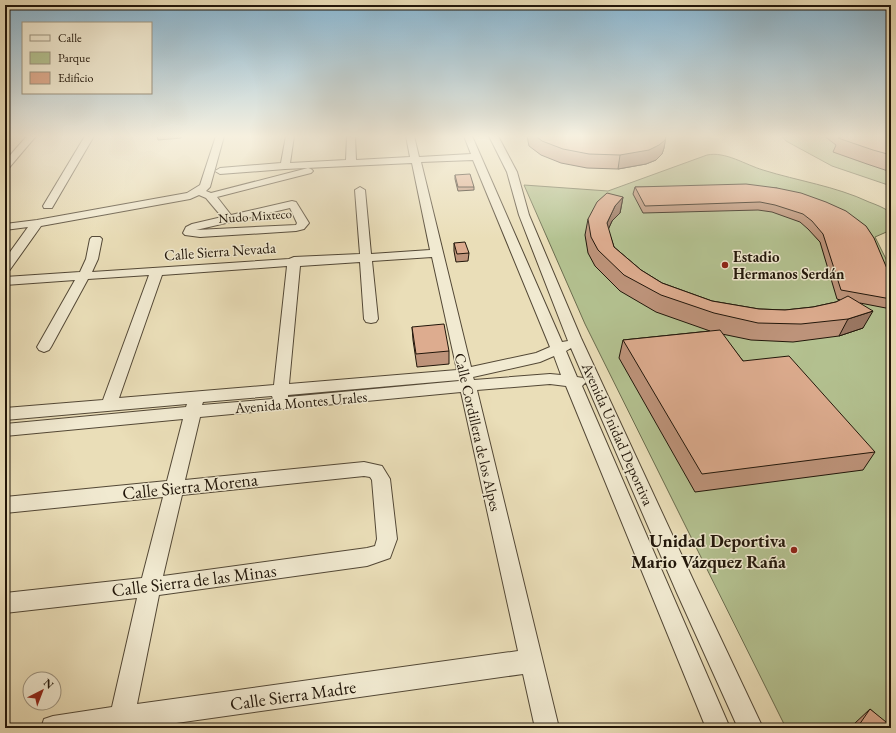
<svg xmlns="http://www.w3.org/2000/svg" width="896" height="733" font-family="'EB Garamond',serif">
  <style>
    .green { fill: #b4c291; stroke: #6a6c4e }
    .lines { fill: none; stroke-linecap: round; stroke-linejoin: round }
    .minor-casing { stroke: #534836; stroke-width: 2 }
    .minor { fill: #f1ead1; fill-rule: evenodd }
    .wall { fill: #be947b; stroke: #21160a }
    .shaded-wall { fill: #9b7864; stroke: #21160a }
    .building { fill: #ddac8f; stroke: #21160a }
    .poi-dot { fill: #8f2418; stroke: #f1ead1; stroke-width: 1.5 }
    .labels { text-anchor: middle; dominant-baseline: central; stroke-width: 3; stroke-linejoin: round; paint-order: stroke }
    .far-street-label { font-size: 13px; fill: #21160a; stroke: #f1ead1 }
    .street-label { font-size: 15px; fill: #21160a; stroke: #f1ead1 }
    .poi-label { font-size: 15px; font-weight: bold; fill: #21160a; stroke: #f1ead1; text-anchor: start }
    .near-street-label { font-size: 18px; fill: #21160a; stroke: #f1ead1 }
    .near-poi-label { font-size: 18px; font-weight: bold; fill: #21160a; stroke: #f1ead1; text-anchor: end }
  </style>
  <rect width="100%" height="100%" fill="#eadeb8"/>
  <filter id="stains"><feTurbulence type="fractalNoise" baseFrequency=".005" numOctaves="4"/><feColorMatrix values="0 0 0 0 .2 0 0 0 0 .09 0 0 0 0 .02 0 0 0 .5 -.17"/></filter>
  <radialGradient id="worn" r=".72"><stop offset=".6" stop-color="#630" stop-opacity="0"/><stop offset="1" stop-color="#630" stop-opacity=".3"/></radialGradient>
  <g class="green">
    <path d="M782 136H891V186L832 166 786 141Z"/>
    <path d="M707 155C725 151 746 165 763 170 798 181 835 186 869 202 877 205 885 208 891 213V230L875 237 887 261 891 263V270L879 268 891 298V728H786L585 324 524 185 608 191Z"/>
  </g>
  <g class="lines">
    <defs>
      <g id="minor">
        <path d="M27 136H36L8 169 5 170V161Z"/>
        <path d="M85 136H94L52 208H44L43 206Z"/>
        <path d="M216 136H224L210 187 206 191 211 193 308 168 311 169 313 171 311 173 217 197 231 215 292 201 296 202 309 223 304 229 296 231 200 237 185 235 183 233 186 227 192 224 222 217 206 198 199 195 190 199 41 226 9 271 5 272V259L28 227 5 230V224L37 220 187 193 200 185ZM290 208 297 223 296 225 196 230Z"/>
        <path d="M286 136H294L290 163 346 160 347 136H355L356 160 410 157 406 136H414L419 157 471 154 464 136H472L562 342 568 341 519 215 507 172 489 136H498L517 172 529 215 581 338 696 586 763 728H738L677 593 571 348 566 351 577 377 583 378 586 382 582 386 730 728H706L566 386 550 384 477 390 559 728H535L523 674 141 728H41L44 719 53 716 112 707 137 598 5 613V593L142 578 163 497 5 513V497L167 481 183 419 5 436V424L186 407 187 404 5 420V408L103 400 149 275 88 279 51 347 49 350 44 352 39 350 37 347 75 280 5 285V277L80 272 86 259 90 239 92 237H100L102 239 98 259 92 272 289 259 294 257 360 254 355 190 360 187 365 190 371 254 430 250 412 163 285 169 220 174 215 171 220 168 281 163ZM473 160 550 347 536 353 471 367 421 162ZM432 257 457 370 289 384 300 266 360 262 364 319 366 322 371 323 376 322 378 319 372 261ZM287 266 274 385 119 398 162 275ZM554 356 561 375 550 374 474 380 473 377 540 362ZM459 380V381L288 397V395ZM461 392 518 651 137 704 159 595 367 566 390 558 397 539 390 479 382 466 364 462 185 480 200 417ZM272 396 273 399 202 405 203 402ZM364 476 370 477 372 480 377 539 375 546 367 548 163 576 182 495Z"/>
      </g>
    </defs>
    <use href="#minor" class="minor-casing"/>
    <use href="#minor" class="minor"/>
  </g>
  <g class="wall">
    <path d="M157 136H181V138L158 140Z"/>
    <path d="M527 136H666L664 148 662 154 656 160 646 164 618 169 587 168 561 163 541 155 529 146Z"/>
    <path d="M824 136H891V172L867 164 833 152 836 145Z"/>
    <path d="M455 175 474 187V190L458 191 455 179Z"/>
    <path d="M635 187 777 188 891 278V309L860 303 863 328 839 336 793 342 751 340 722 334 743 361 875 452 863 470 695 492 619 358 623 340 710 331 656 312 620 291 595 266 588 253 585 235 588 219 623 197 620 213 612 221 608 229 614 247 641 270 662 283 712 301 759 309 785 310 813 307 836 302 840 300 837 299 820 242 808 229 800 222 772 212 758 210 643 213 633 194Z"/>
    <path d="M454 243 469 253 468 261 456 262 454 251Z"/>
    <path d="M412 327 449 351V364L417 367 413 340Z"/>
    <path d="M870 709 891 728H851L854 724Z"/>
  </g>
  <g class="shaded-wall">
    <path d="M666 136 664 148 662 154 656 160 646 164 618 169 620 155Z"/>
    <path d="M623 197 620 213 612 221 604 239 607 223 615 206Z"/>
    <path d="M873 311 863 328 839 336 848 319Z"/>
  </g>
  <g class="building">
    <path d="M536 136H666L665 140 659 145 649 150 620 155 589 154 563 149 542 141Z"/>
    <path d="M843 136H891V155L873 150 838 138Z"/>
    <path d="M470 174 474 187H458L455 175Z"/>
    <path d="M746 184 777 188 801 193 826 202 846 211 866 226 874 238 891 278V299L841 290 823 234 812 221 803 214 775 205 760 202 645 206 635 187Z"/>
    <path d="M607 193 623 197 615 206 607 223 614 247 641 270 662 283 712 301 759 309 785 310 813 307 836 302 848 296 873 311 848 319 801 324 758 323 714 313 661 295 624 275 598 250 591 237 588 219 597 202Z"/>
    <path d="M465 242 469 253 457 254 454 243Z"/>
    <path d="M444 324 449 351 416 354 412 327Z"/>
    <path d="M720 330 743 361 789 356 875 452 702 474 623 340Z"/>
    <path d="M870 709 891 726V728H857Z"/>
  </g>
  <linearGradient id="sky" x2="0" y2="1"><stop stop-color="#88b7d4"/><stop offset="0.57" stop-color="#f6f0df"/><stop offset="1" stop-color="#f6f0df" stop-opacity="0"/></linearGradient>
  <rect width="896" height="239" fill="url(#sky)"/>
  <g class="poi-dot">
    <circle cx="725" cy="265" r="4"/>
    <circle cx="794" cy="550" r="4"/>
  </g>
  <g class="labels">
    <g class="far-street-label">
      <text transform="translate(255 216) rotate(-4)">Nudo Mixteco</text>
    </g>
    <g class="street-label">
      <text transform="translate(220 251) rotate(-4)">Calle Sierra Nevada</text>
      <text transform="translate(301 402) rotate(-5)">Avenida Montes Urales</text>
      <text transform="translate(478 432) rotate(77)">Calle Cordillera de los Alpes</text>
      <text transform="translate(618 434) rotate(66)">Avenida Unidad Deportiva</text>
    </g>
    <g class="poi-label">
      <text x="733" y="256">Estadio<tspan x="733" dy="17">Hermanos Serdán</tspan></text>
    </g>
    <g class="near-street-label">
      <text transform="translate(190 486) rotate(-6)">Calle Sierra Morena</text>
      <text transform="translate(194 580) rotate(-7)">Calle Sierra de las Minas</text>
      <text transform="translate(293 695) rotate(-8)">Calle Sierra Madre</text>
    </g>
    <g class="near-poi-label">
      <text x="786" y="540">Unidad Deportiva<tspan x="786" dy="21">Mario Vázquez Raña</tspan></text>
    </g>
  </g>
  <rect width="896" height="733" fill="none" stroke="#eadeb8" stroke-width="20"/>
  <rect x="6" y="6" width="884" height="721" fill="none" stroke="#21160a" stroke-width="2"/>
  <rect x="10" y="10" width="876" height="713" fill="none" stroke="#21160a"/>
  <rect x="22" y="22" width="130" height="72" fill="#f1ead1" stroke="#9e9581"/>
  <rect x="30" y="35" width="20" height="6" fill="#f1ead1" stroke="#9e9581"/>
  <text x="58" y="42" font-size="12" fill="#21160a">Calle</text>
  <rect x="30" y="52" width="20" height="12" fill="#b4c291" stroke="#9e9581"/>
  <text x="58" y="62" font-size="12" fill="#21160a">Parque</text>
  <rect x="30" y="72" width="20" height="12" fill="#ddac8f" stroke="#9e9581"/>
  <text x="58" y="82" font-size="12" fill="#21160a">Edificio</text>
  <g transform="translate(42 691) rotate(42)"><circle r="19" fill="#f1ead1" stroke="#9e9581"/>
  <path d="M0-3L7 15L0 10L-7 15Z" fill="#8f2418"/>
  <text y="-6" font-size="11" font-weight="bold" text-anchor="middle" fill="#21160a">N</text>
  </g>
  <rect width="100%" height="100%" filter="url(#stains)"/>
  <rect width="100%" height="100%" fill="url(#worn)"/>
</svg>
